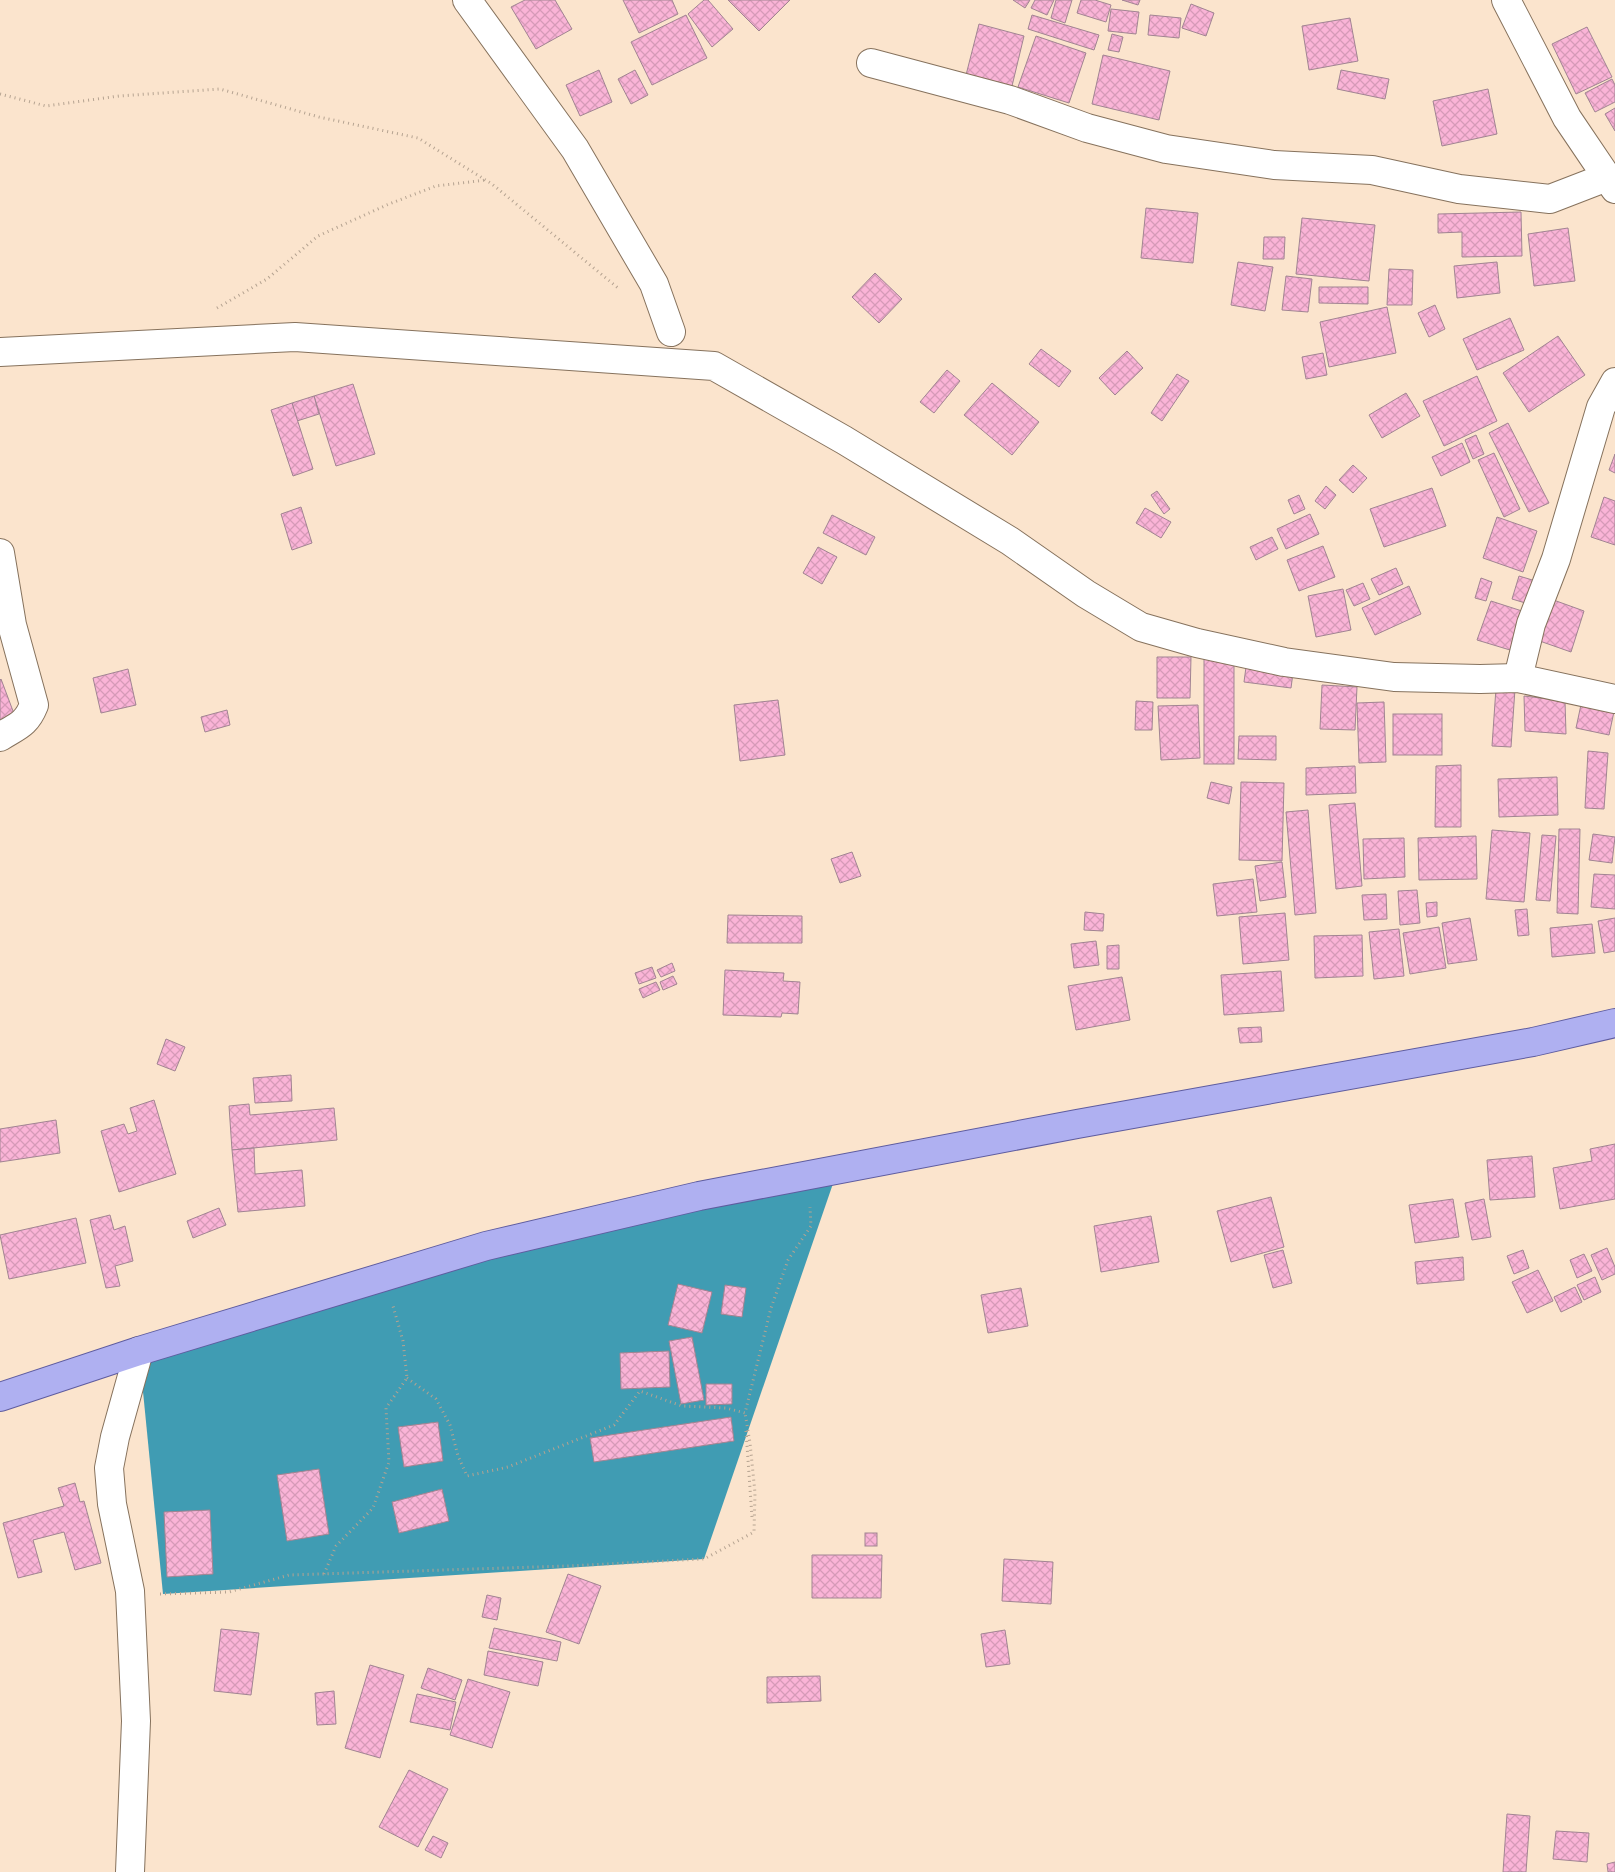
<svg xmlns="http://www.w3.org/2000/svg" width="1615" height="1872" font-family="Arial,sans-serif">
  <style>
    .water { fill: #409cb3 }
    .building { fill: url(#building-cross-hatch); stroke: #a18492 }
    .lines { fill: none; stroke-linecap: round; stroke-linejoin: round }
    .minor-casing { stroke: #86725d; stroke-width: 30 }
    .major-casing { stroke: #5e5c9f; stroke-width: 30 }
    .path { stroke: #b5a391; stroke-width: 3; stroke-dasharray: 1 4; stroke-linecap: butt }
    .minor { stroke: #fff; stroke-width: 28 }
    .major { stroke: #afb0f1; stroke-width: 28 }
  </style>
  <defs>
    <pattern id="building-cross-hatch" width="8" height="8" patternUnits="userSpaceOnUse" patternTransform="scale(1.25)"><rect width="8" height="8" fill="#fab4d7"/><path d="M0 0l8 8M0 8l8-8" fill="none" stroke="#d69ab8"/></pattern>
  </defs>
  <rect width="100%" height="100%" fill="#fbe4cd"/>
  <path class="water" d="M838 1169 704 1559 163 1594 139 1351Z"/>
  <g class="building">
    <path d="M525 0H555L572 29 536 49 511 7Z"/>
    <path d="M623 0H672L678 14 639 33Z"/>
    <path d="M704 0H708L733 29 712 47 688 14Z"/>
    <path d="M728 0H790L759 31Z"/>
    <path d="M1013 0H1030L1025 8Z"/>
    <path d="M1035 0H1054L1047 15 1031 8Z"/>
    <path d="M1056 0H1072L1065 23 1051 18Z"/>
    <path d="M1081 0H1095L1111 5 1106 22 1077 13Z"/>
    <path d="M1122 0H1140L1138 5Z"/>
    <path d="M1191 4 1214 13 1206 36 1182 28Z"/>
    <path d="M1111 9 1139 12 1136 34 1108 31Z"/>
    <path d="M686 15 707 58 652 85 631 42Z"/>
    <path d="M1032 15 1099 35 1094 50 1028 29Z"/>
    <path d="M1150 15 1181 18 1179 38 1148 35Z"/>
    <path d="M1350 18 1358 61 1309 70 1302 26Z"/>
    <path d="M979 24 1024 36 1012 86 966 75Z"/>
    <path d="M1587 27 1612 77 1576 94 1552 44Z"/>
    <path d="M1112 34 1123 37 1119 52 1108 50Z"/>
    <path d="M1036 36 1086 53 1069 103 1018 87Z"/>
    <path d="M1103 55 1170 71 1159 120 1092 104Z"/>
    <path d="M599 70 612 102 580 116 566 85Z"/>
    <path d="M635 70 648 95 631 104 618 79Z"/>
    <path d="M1341 70 1389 79 1385 99 1337 89Z"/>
    <path d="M1612 79 1615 85V102L1595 112 1585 93Z"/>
    <path d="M1488 89 1497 134 1442 146 1433 101Z"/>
    <path d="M1615 108V131L1605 114Z"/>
    <path d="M1146 208 1198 213 1193 263 1141 258Z"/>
    <path d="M1521 212 1522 256 1462 257V232L1438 233V214Z"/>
    <path d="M1302 218 1375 225 1369 281 1296 274Z"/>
    <path d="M1568 228 1575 281 1534 286 1528 234Z"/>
    <path d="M1264 237H1285L1284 259H1263Z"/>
    <path d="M1238 262 1273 267 1265 311 1231 305Z"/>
    <path d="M1497 262 1500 293 1457 298 1454 266Z"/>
    <path d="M1389 269 1413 270 1412 305H1387Z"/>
    <path d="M875 273 902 299 879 323 852 297Z"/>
    <path d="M1286 276 1312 279 1308 312 1282 310Z"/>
    <path d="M1319 287H1368V304L1319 303Z"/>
    <path d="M1435 305 1445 329 1429 337 1418 313Z"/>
    <path d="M1387 307 1396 353 1329 367 1320 322Z"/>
    <path d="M1510 318 1524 350 1477 370 1463 339Z"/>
    <path d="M1558 336 1585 375 1529 412 1503 373Z"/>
    <path d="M1041 349 1071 371 1059 387 1029 364Z"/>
    <path d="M1127 351 1143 368 1115 395 1099 378Z"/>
    <path d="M1323 353 1327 375 1306 379 1302 357Z"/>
    <path d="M947 370 960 381 934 413 920 402Z"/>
    <path d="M1177 374 1189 381 1162 421 1151 413Z"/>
    <path d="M1477 376 1497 421 1444 446 1423 401Z"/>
    <path d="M992 383 1039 422 1012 455 964 415Z"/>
    <path d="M353 384 375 454 336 466 314 396Z"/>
    <path d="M1406 393 1420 416 1382 438 1369 415Z"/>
    <path d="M314 396 319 414 297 421 292 403Z"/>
    <path d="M292 403 313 469 293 476 271 410Z"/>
    <path d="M1508 423 1549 503 1529 512 1489 433Z"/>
    <path d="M1476 435 1484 454 1473 459 1465 440Z"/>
    <path d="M1462 443 1470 462 1441 476 1432 457Z"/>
    <path d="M1494 453 1520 509 1504 517 1478 460Z"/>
    <path d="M1615 454V473L1609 470Z"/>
    <path d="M1353 465 1367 478 1353 493 1339 480Z"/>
    <path d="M1326 486 1336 495 1325 509 1315 501Z"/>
    <path d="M1432 488 1446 526 1384 547 1370 509Z"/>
    <path d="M1157 491 1170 509 1164 514 1151 495Z"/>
    <path d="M1299 495 1305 509 1294 514 1288 500Z"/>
    <path d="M1604 497 1615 501V545L1591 537Z"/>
    <path d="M301 507 312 543 292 550 281 514Z"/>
    <path d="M1145 508 1171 522 1161 538 1136 523Z"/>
    <path d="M1310 514 1319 534 1286 549 1277 529Z"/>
    <path d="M832 515 875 537 866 555 823 533Z"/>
    <path d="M1497 517 1537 531 1523 572 1483 558Z"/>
    <path d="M1272 537 1278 549 1256 560 1250 547Z"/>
    <path d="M1323 546 1335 577 1299 591 1287 560Z"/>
    <path d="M818 547 837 557 822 584 803 573Z"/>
    <path d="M1396 568 1403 584 1379 595 1371 579Z"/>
    <path d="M1519 576 1539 582 1532 605 1512 599Z"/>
    <path d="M1481 578 1492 582 1486 601 1475 598Z"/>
    <path d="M1363 583 1370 599 1354 606 1346 590Z"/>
    <path d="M1409 586 1421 614 1375 635 1362 608Z"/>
    <path d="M1343 589 1351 630 1316 637 1308 596Z"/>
    <path d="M1548 598 1584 611 1571 652 1534 639Z"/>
    <path d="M1491 601 1522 611 1510 650 1477 640Z"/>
    <rect x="1204" y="656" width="30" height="108"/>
    <path d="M1157 657H1191L1190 698H1157Z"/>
    <path d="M1246 667 1293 673 1291 688 1244 682Z"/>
    <path d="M128 669 136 705 101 713 93 678Z"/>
    <path d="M1 679 16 719 0 725V680Z"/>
    <path d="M1322 685 1357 687 1355 730 1320 729Z"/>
    <path d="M1496 688 1515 689 1511 747 1492 746Z"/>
    <path d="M1524 696 1565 701 1566 734 1525 731Z"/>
    <path d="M778 700 785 755 740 761 734 705Z"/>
    <path d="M1582 700 1615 707 1609 735 1576 728Z"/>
    <path d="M1136 701 1153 702 1152 730H1135Z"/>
    <path d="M1384 702 1386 762 1359 763 1357 703Z"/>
    <path d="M1198 705 1200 758 1161 760 1158 706Z"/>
    <path d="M227 710 230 725 205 732 201 717Z"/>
    <rect x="1393" y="714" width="49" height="41"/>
    <path d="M1239 736H1276V760L1238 759Z"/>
    <path d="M1588 751 1608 753 1604 809 1585 808Z"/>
    <path d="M1461 765V827H1435L1436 766Z"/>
    <path d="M1355 766 1356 793 1306 795V768Z"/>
    <path d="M1557 777 1558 815 1499 817 1498 779Z"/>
    <path d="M1211 782 1232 787 1229 804 1207 798Z"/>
    <path d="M1241 782 1284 783 1282 861 1239 860Z"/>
    <path d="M1355 803 1362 886 1336 889 1329 805Z"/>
    <path d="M1308 810 1316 913 1295 915 1286 812Z"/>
    <path d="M1559 829H1580L1578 914 1557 913Z"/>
    <path d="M1492 830 1530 833 1524 902 1486 899Z"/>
    <path d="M1593 834 1615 837 1612 863 1589 860Z"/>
    <path d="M1542 835 1556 836 1550 901 1536 900Z"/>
    <path d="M1476 836 1477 879 1419 880 1418 838Z"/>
    <path d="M1404 838 1405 877 1364 879 1363 839Z"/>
    <path d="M852 852 861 876 840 883 831 859Z"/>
    <path d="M1282 862 1286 897 1260 901 1255 866Z"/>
    <path d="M1594 874 1615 875V909L1591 907Z"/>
    <path d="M1253 879 1257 912 1217 916 1213 884Z"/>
    <path d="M1417 890 1420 923 1400 925 1398 891Z"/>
    <path d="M1386 894 1387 919 1364 920 1362 895Z"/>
    <path d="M1437 902V916L1427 917 1426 903Z"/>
    <path d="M1527 909 1529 935 1518 936 1515 910Z"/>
    <path d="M1085 912 1104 914 1103 931 1084 930Z"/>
    <path d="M1285 913 1289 960 1243 964 1239 917Z"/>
    <path d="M728 915 802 916V943H727Z"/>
    <path d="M1470 918 1477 960 1448 964 1442 923Z"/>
    <path d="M1615 918V951L1604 953 1598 921Z"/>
    <path d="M1592 924 1595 953 1552 957 1550 928Z"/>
    <path d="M1439 927 1446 968 1410 974 1403 933Z"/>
    <path d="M1399 929 1404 976 1374 979 1369 932Z"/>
    <path d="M1362 935 1363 976 1315 978 1314 936Z"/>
    <path d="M1096 941 1099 965 1074 968 1071 944Z"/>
    <path d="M1119 945V969H1107V946Z"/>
    <path d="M672 963 675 971 661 977 657 970Z"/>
    <path d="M652 967 656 978 639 984 635 973Z"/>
    <path d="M725 970 784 973 783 981 800 982 798 1014 782 1013 781 1017 723 1015Z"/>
    <path d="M1281 971 1284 1011 1224 1015 1221 975Z"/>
    <path d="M673 976 677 984 663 990 660 982Z"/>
    <path d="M1122 977 1130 1020 1076 1030 1068 986Z"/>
    <path d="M656 982 660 990 643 998 639 989Z"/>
    <path d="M1261 1027 1262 1042 1240 1043 1238 1028Z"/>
    <path d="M166 1039 185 1047 175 1071 157 1064Z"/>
    <path d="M291 1075 292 1101 255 1103 253 1078Z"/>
    <path d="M154 1100 176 1174 119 1192 101 1131 124 1124 128 1134 137 1131 130 1108Z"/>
    <path d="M249 1104 250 1115 334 1108 337 1140 232 1150 229 1106Z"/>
    <path d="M56 1120 60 1153 0 1162V1129Z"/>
    <path d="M1615 1144V1199L1560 1209 1553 1168 1592 1161 1590 1149Z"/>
    <path d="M254 1148 255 1174 302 1170 305 1206 238 1212 232 1150Z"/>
    <path d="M1532 1156 1535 1197 1490 1200 1487 1160Z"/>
    <path d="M1271 1197 1284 1247 1231 1262 1217 1211Z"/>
    <path d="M1453 1199 1459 1237 1415 1243 1409 1205Z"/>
    <path d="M1484 1199 1491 1237 1472 1240 1465 1203Z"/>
    <path d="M219 1208 226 1225 193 1238 187 1221Z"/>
    <path d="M110 1215 114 1230 125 1226 133 1261 115 1266 120 1286 106 1288 90 1220Z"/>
    <path d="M1151 1216 1159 1262 1101 1272 1094 1226Z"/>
    <path d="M76 1218 86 1263 9 1279 0 1235Z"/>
    <path d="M1607 1248 1615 1267V1274L1602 1280 1591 1255Z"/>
    <path d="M1283 1250 1292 1283 1273 1288 1264 1255Z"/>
    <path d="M1523 1250 1529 1268 1514 1274 1507 1256Z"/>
    <path d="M1584 1254 1592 1271 1577 1278 1570 1260Z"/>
    <path d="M1463 1257 1464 1280 1417 1284 1415 1262Z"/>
    <path d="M1538 1270 1553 1301 1527 1313 1512 1282Z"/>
    <path d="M1595 1277 1601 1292 1584 1300 1577 1285Z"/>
    <path d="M678 1284 712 1292 702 1333 668 1325Z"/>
    <path d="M725 1285 746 1288 742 1317 721 1314Z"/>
    <path d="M1575 1287 1582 1302 1561 1312 1554 1297Z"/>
    <path d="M1021 1288 1028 1326 988 1333 981 1295Z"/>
    <path d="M692 1337 704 1400 681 1404 669 1341Z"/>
    <path d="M669 1351 670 1387 621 1389 620 1353Z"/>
    <path d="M706 1384H732V1404L706 1405Z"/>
    <path d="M731 1417 734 1441 594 1462 590 1438Z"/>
    <path d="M438 1422 443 1461 404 1467 398 1427Z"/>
    <path d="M319 1469 329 1534 287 1541 277 1475Z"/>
    <path d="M75 1483 80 1502 84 1501 101 1563 75 1570 64 1532 33 1540 42 1572 18 1578 3 1523 64 1506 58 1488Z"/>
    <path d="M442 1489 449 1521 399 1533 392 1502Z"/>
    <path d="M210 1510 213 1574 167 1577 164 1512Z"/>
    <rect x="865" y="1533" width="12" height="13"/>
    <path d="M812 1555H882L881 1598H812Z"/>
    <path d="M1004 1559 1053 1562 1051 1604 1002 1601Z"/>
    <path d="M568 1574 601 1586 579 1644 546 1632Z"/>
    <path d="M487 1595 501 1598 497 1620 482 1617Z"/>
    <path d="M494 1628 561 1642 557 1661 489 1648Z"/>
    <path d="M221 1629 259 1633 251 1695 214 1691Z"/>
    <path d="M1005 1630 1010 1664 986 1667 981 1634Z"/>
    <path d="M488 1651 543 1662 538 1686 484 1675Z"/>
    <path d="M370 1665 404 1675 380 1758 345 1748Z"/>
    <path d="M428 1668 462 1680 455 1700 421 1688Z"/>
    <path d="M820 1676 821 1701 767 1703V1677Z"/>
    <path d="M468 1679 510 1692 492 1748 450 1735Z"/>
    <path d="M334 1691 336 1724 317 1725 315 1693Z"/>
    <path d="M417 1694 456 1702 450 1730 410 1722Z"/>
    <path d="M409 1770 448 1789 418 1847 379 1827Z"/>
    <path d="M1507 1814 1530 1816 1526 1872H1503Z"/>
    <path d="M1556 1831 1589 1833 1587 1862 1553 1859Z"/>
    <path d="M433 1836 448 1843 441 1858 425 1850Z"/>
    <path d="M1615 1862V1872H1608L1607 1864Z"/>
  </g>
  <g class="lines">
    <defs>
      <g id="minor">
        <path d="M467 0 575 149 654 284 671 332"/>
        <path d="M1506 0 1567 118 1615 189"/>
        <path d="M871 63 1010 100 1087 128 1166 149 1274 165 1372 170 1459 189 1550 199 1607 177"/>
        <path d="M0 352 295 337 714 366 844 440 1010 541 1086 594 1141 627 1197 643 1284 662 1394 677 1480 679 1518 678 1615 699"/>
        <path d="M0 553 12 625 34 705C26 725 17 726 0 737"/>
        <path d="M1518 678 1531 624 1556 559 1601 407 1615 382"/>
        <path d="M130 1872 136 1721 130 1591 112 1504 109 1468 115 1437 139 1351"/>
      </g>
      <path id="major" d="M0 1397 139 1351 486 1246 699 1196 1077 1124 1533 1042 1615 1023"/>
    </defs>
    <use href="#minor" class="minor-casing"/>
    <use href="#major" class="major-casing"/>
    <g class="path">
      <path d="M0 94 46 106 119 96 220 89 319 117 418 138 492 184 618 288"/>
      <path d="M217 308 267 279 318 236 389 204 436 186 486 180"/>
      <path d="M407 1378 436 1399 450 1425 458 1456 467 1476 508 1467 614 1425 640 1391 682 1406 726 1408 745 1413 771 1308 788 1260 811 1226 810 1207"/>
      <path d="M746 1431 752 1517"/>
      <path d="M324 1574 336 1546 373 1508 389 1462 386 1408 407 1378 403 1341 393 1306"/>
      <path d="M160 1594 229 1592 289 1575 567 1566 704 1559 754 1532 755 1493 750 1443 745 1413"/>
    </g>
    <use href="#minor" class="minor"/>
    <use href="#major" class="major"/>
  </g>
</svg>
